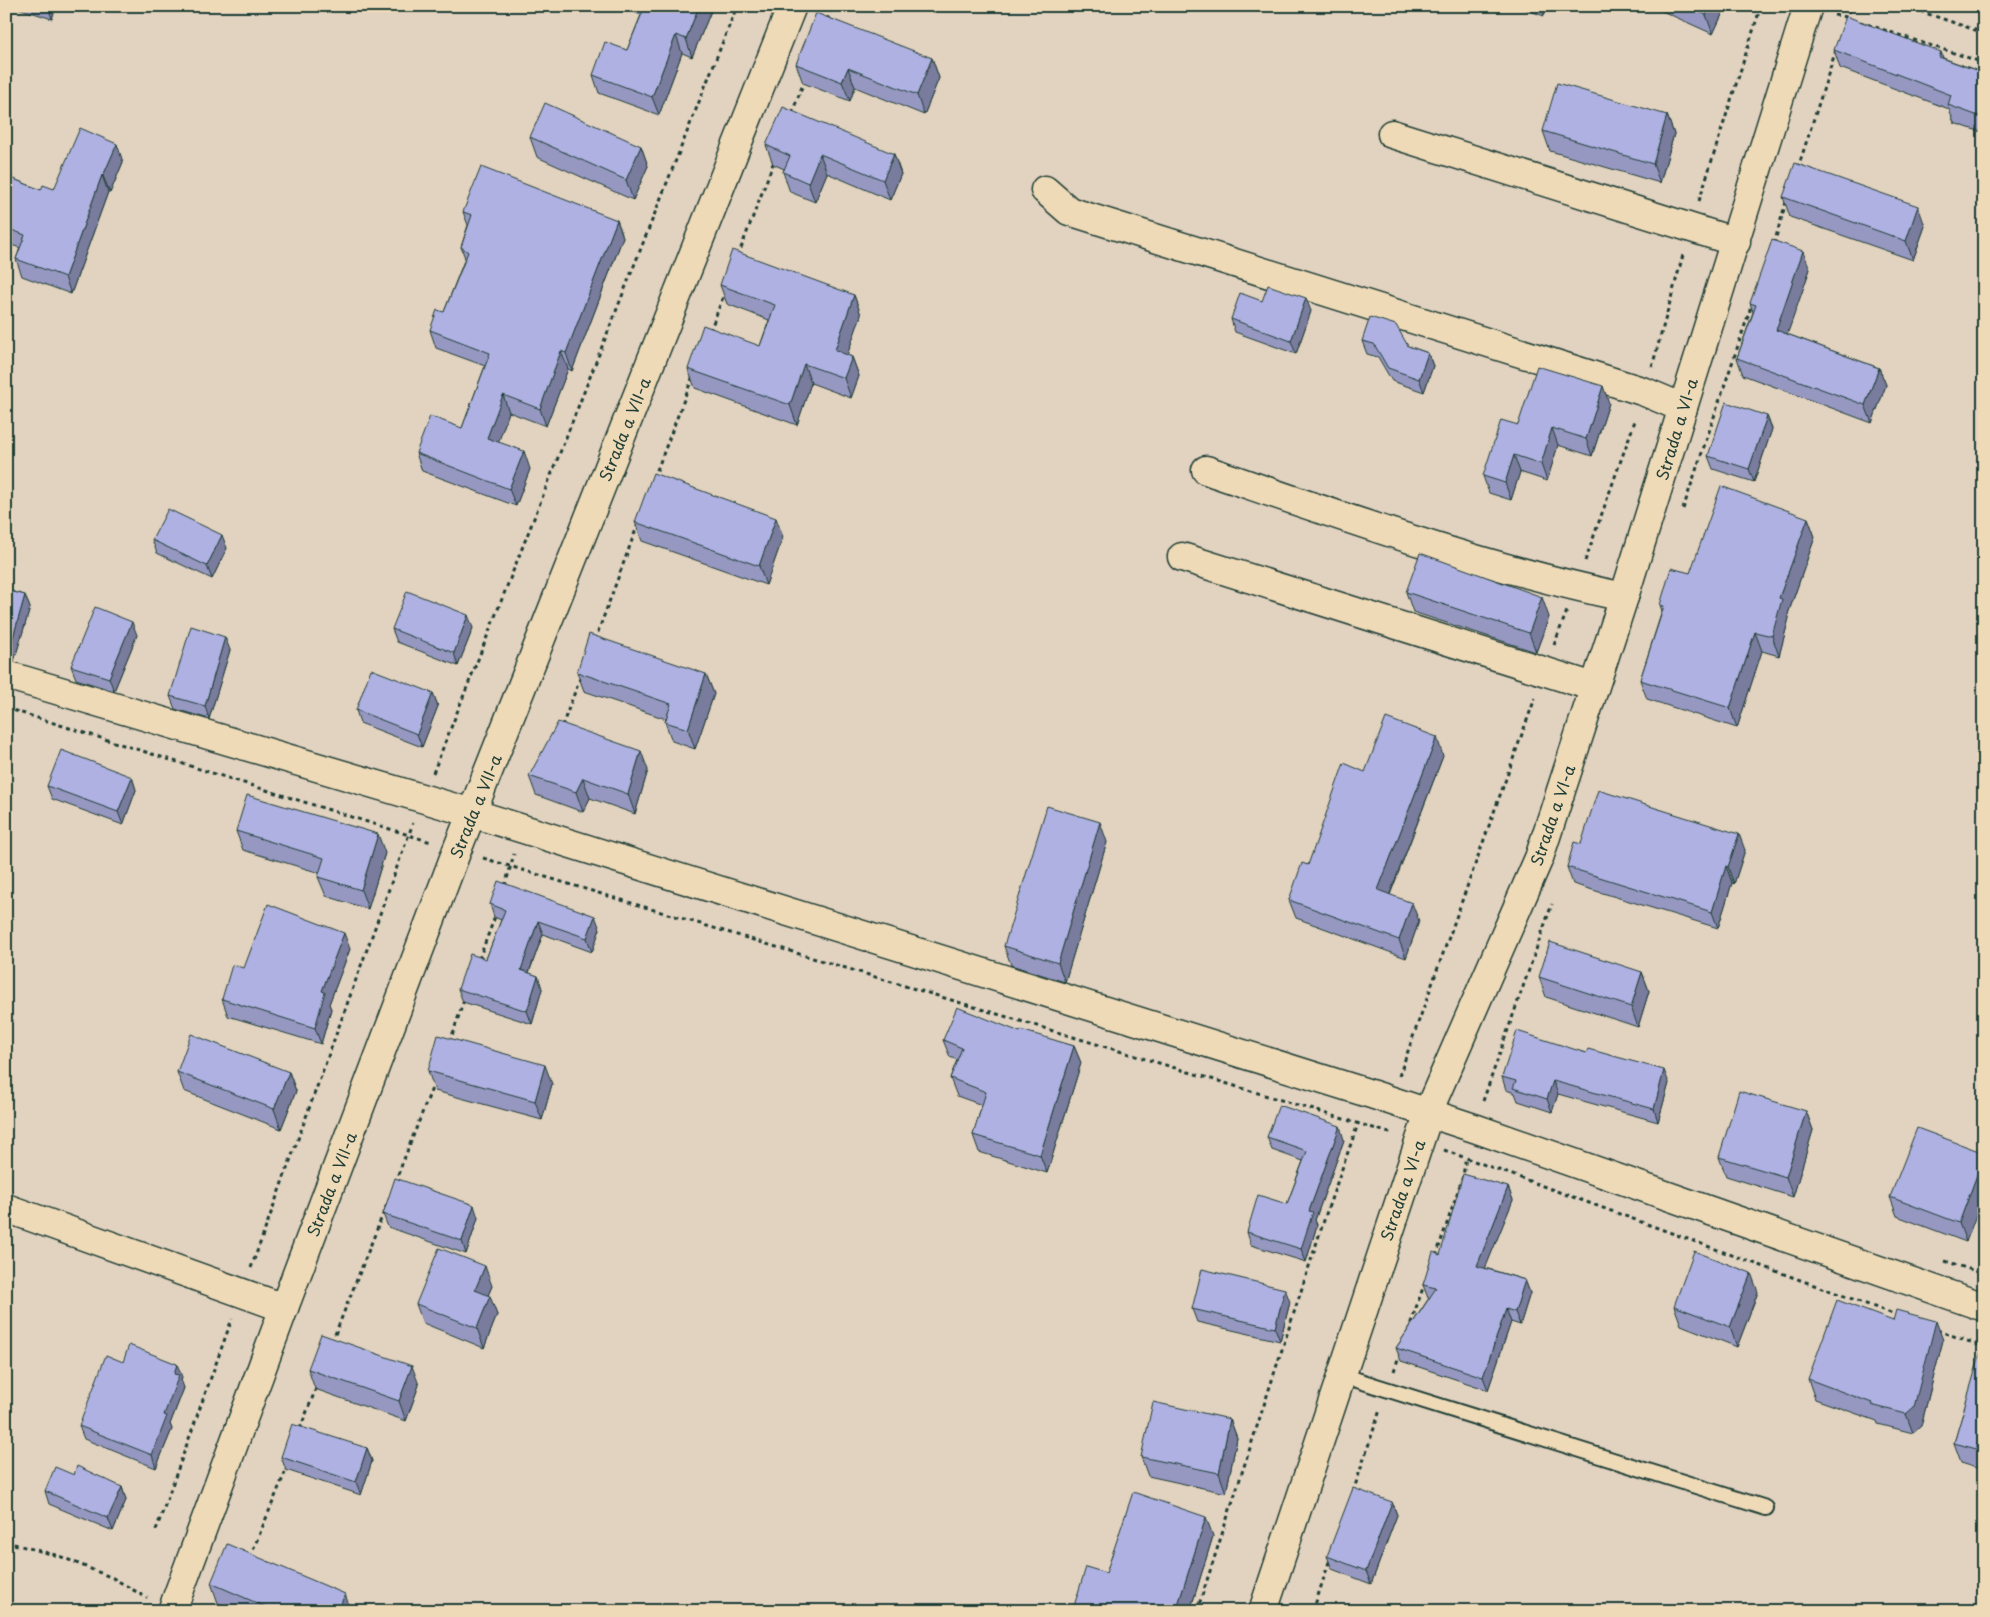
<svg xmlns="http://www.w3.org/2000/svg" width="1990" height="1617" font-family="'Playpen Sans',sans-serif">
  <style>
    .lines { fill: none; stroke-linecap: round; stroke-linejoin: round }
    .service-casing { stroke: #1f3d34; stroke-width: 18 }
    .minor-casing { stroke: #1f3d34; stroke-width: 31 }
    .path { stroke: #1f3d34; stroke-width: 3; stroke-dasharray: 4 4; stroke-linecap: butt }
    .service { stroke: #efdab8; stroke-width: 14 }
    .minor { stroke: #efdab8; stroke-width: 28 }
    .wall { fill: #9698c2; stroke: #1f3d34 }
    .shaded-wall { fill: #7a7c9e; stroke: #1f3d34 }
    .building { fill: #aeb1e2; stroke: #1f3d34 }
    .labels { text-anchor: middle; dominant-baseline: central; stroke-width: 4; stroke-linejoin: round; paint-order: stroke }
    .street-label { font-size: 16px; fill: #1f3d34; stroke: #efdab8 }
  </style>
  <rect width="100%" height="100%" fill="#e2d2c0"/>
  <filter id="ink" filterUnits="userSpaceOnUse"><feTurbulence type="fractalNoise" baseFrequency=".02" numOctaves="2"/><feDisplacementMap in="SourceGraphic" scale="10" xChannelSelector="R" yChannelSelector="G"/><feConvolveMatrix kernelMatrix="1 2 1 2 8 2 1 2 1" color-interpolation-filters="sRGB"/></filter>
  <g filter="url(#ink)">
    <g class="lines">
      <defs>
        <path id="service" d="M1341 1375 1766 1508"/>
        <g id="minor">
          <path d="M1392 134 1736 242"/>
          <path d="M1045 190 1069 211 1645 392 1683 408"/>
          <path d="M1206 470C1343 517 1481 567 1624 597"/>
          <path d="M1182 557 1594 687"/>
          <path d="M6 675 472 813 1371 1094 1477 1129 1984 1307"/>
          <path d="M6 1208 284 1308"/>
          <path d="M172 1611 284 1308 457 850 792 6"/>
          <path d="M1263 1611 1434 1098 1539 858 1624 597 1808 6"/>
        </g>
      </defs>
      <use href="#service" class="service-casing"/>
      <use href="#minor" class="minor-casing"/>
      <g class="path">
        <path d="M1905 6 1984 33"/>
        <path d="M1834 15 1847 17"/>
        <path d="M827 20 833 6"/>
        <path d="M1846 20 1851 6"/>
        <path d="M1860 22 1984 63"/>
        <path d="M792 113 805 79"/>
        <path d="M1798 168 1836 50"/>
        <path d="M1699 201 1761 6"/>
        <path d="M1774 244 1786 202"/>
        <path d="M738 256 774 161"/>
        <path d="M710 331 725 292"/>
        <path d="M1652 367 1683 255"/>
        <path d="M654 478 693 376"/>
        <path d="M1683 509 1752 304"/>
        <path d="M1585 561 1636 418"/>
        <path d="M595 640 638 524"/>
        <path d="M1554 645 1567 611"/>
        <path d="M6 708 431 842"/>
        <path d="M562 726 581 676"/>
        <path d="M433 773 737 6"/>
        <path d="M483 858 1393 1134"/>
        <path d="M505 886 514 854"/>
        <path d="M479 959 496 914"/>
        <path d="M450 1042 464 1000"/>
        <path d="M1399 1076 1535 698"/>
        <path d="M1483 1101 1552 904"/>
        <path d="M1444 1150 1899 1316"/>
        <path d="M395 1182 434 1083"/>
        <path d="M1436 1256 1463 1176 1466 1157"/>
        <path d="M1945 1261 1984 1274"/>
        <path d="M251 1268 413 823"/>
        <path d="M1937 1330 1984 1347"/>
        <path d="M1408 1331 1425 1282"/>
        <path d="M332 1342 387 1204"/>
        <path d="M1394 1371 1400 1353"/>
        <path d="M300 1429 317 1386"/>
        <path d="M1353 1492 1380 1410"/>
        <path d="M156 1530 232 1319"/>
        <path d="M6 1542 59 1556 113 1578 147 1598"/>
        <path d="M250 1557 287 1468"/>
        <path d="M1197 1611 1328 1208 1358 1124"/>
        <path d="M1313 1611 1330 1559"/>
      </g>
      <use href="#service" class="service"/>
      <use href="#minor" class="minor"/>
    </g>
    <g class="wall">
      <path d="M12 6H56L52 19Z"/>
      <path d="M619 6H713L692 57 682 53 659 115 599 93 593 75 627 50 641 15Z"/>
      <path d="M1516 6H1548L1544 16Z"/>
      <path d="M1651 6H1726L1713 34Z"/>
      <path d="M1834 50 1941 52 1943 58 1984 73V133L1954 123 1949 109 1840 68Z"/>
      <path d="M932 58 939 78 924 115 855 87 850 101 803 83 796 64Z"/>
      <path d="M1667 115 1674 134 1660 183 1550 151 1543 131Z"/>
      <path d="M530 137 641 146 648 166 633 200 537 157Z"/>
      <path d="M766 145 894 154 901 174 890 200 827 173 815 202 790 192 783 172 784 169 773 164Z"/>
      <path d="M123 162 110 193 108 192 71 294 22 276 16 259 20 248 6 243V176L41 190 54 189Z"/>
      <path d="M1783 197 1925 226 1913 260 1790 217Z"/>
      <path d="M463 212 617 220 623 237 572 371 568 369 546 426 509 412 498 442 530 469 516 506 422 471 416 453 462 428 485 366 436 348 430 330 444 312 465 258 461 247 468 225Z"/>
      <path d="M1810 269 1787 334 1879 368 1886 385 1872 423 1743 375 1737 358 1753 312 1750 303Z"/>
      <path d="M720 285 854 295 861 315 847 355 852 357 859 376 851 398 811 383 797 425 695 388 688 369 760 346 769 320 727 304Z"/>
      <path d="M1311 311 1296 354 1235 332 1231 319Z"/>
      <path d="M1362 341 1408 346 1428 353 1433 366 1424 392 1392 381 1378 357 1367 354Z"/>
      <path d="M1609 403 1592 456 1558 445 1547 481 1520 472 1511 500 1489 493 1483 476 1518 425Z"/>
      <path d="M1767 416 1772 429 1754 482 1713 469 1708 456Z"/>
      <path d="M1808 518 1815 537 1788 614 1789 618 1779 656 1762 651 1737 728 1647 699 1640 680 1662 611 1660 605 1690 573Z"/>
      <path d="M635 522 783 537 766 585 642 541Z"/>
      <path d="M152 540 227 548 212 579 157 553Z"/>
      <path d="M6 590 25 595 30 608 14 661 6 660Z"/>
      <path d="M1406 592 1549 617 1536 652 1413 612Z"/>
      <path d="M473 628 458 666 397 642 392 629Z"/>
      <path d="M137 635 114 691 76 679 71 666Z"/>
      <path d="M230 650 209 719 175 709 170 696Z"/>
      <path d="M577 672 706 674 714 694 695 749 672 741 665 722 666 719 584 691Z"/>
      <path d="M433 693 438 706 422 747 360 723 356 710Z"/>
      <path d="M1443 756 1390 895 1419 921 1406 958 1296 918 1289 900 1308 865 1365 772Z"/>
      <path d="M648 770 635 814 590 798 583 812 536 795 529 776Z"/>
      <path d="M132 777 136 790 123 825 52 799 47 786Z"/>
      <path d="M236 831 385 853 368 909 326 896 318 877 320 873 243 850Z"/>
      <path d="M1107 842 1065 982 1011 965 1004 946Z"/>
      <path d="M1581 844 1745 850 1734 884 1732 883 1718 928 1573 884 1567 867Z"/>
      <path d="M490 904 600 929 592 952 543 934 529 973 538 976 542 989 532 1024 463 1002 458 989 486 959 501 920 494 917Z"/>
      <path d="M350 949 329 1004 331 1009 321 1044 228 1016 222 999 244 968Z"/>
      <path d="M1642 972 1649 991 1638 1027 1546 997 1539 977Z"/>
      <path d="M1020 1032 1074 1046 1081 1063 1047 1173 979 1152 973 1135 982 1105 957 1096 950 1078 957 1060 950 1057 943 1040Z"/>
      <path d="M428 1071 552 1084 542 1120 435 1091Z"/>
      <path d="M177 1072H289L296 1091 281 1129 184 1091Z"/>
      <path d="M1502 1077 1669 1083 1658 1122 1558 1094 1552 1112 1518 1101 1515 1093 1506 1090Z"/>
      <path d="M1806 1111 1813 1130 1793 1197 1726 1176 1719 1157Z"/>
      <path d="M1267 1137 1344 1140 1315 1220 1317 1225 1306 1262 1251 1245 1247 1232 1287 1204 1303 1161 1272 1150Z"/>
      <path d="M1984 1153 1966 1242 1897 1216 1890 1197Z"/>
      <path d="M1508 1187 1513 1200 1485 1268 1525 1280 1530 1293 1520 1325 1511 1322 1488 1390 1401 1361 1396 1348 1429 1298H1428L1423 1285 1440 1255Z"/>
      <path d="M383 1214 478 1218 466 1254 388 1227Z"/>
      <path d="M492 1286 488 1295 497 1315 484 1348 423 1323 416 1304Z"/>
      <path d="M1758 1292 1737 1347 1681 1325 1674 1306Z"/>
      <path d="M1290 1302 1280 1341 1197 1322 1192 1309Z"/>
      <path d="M1943 1340 1921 1426 1913 1433 1878 1424 1877 1421 1815 1399 1808 1379Z"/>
      <path d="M1984 1344V1469L1961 1462 1954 1443Z"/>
      <path d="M123 1362 182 1377 181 1380 184 1388 170 1424 172 1429 156 1468 84 1439 79 1426Z"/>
      <path d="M308 1369 419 1385 406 1421 315 1389Z"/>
      <path d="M1230 1419 1237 1438 1226 1493 1148 1476 1141 1457Z"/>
      <path d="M367 1448 372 1461 361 1495 286 1470 281 1457Z"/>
      <path d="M74 1475 122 1487 126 1500 113 1531 49 1504 45 1491Z"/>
      <path d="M1392 1502 1397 1515 1371 1584 1332 1569 1327 1556Z"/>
      <path d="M1213 1536 1190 1611H1076L1074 1606 1106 1573Z"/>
      <path d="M211 1583 351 1611H237L218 1603Z"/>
    </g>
    <g class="shaded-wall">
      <path d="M48 6H56L52 19Z"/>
      <path d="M699 6H713L692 57 686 39Z"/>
      <path d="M1541 6H1548L1544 16Z"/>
      <path d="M1710 6H1726L1713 34 1706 15Z"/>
      <path d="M676 35 682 53 659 115 652 97Z"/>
      <path d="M1941 52 1947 69 1939 57Z"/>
      <path d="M932 58 939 78 924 115 917 95Z"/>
      <path d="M848 68 855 87 850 101 842 82Z"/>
      <path d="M1667 115 1674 134 1660 183 1653 164Z"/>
      <path d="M117 144 123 162 110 193 103 176Z"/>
      <path d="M641 146 648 166 633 200 626 180Z"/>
      <path d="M820 154 827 173 815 202 808 183Z"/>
      <path d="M894 154 901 174 890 200 883 180Z"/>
      <path d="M102 175 108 192 71 294 65 277Z"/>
      <path d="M1918 206 1925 226 1913 260 1906 241Z"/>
      <path d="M617 220 623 237 572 371 566 353Z"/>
      <path d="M1803 251 1810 269 1783 347 1776 330Z"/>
      <path d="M854 295 861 315 842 370 835 350Z"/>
      <path d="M1306 298 1311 311 1296 354 1291 341Z"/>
      <path d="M561 351 568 369 546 426 540 409Z"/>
      <path d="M1428 353 1433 366 1424 392 1419 379Z"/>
      <path d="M852 357 859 376 851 398 844 378Z"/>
      <path d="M804 364 811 383 797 425 790 405Z"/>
      <path d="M1879 368 1886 385 1872 423 1865 405Z"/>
      <path d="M1603 386 1609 403 1592 456 1586 439Z"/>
      <path d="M503 395 509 412 494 455 487 438Z"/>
      <path d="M1767 416 1772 429 1754 482 1749 469Z"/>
      <path d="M1552 428 1558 445 1547 481 1541 464Z"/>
      <path d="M524 451 530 469 516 506 509 489Z"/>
      <path d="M1514 455 1520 472 1511 500 1505 483Z"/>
      <path d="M776 518 783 537 766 585 759 566Z"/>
      <path d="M1808 518 1815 537 1788 614 1789 618 1779 656 1772 636 1779 598Z"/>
      <path d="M222 535 227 548 212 579 207 566Z"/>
      <path d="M25 595 30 608 14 661 10 648Z"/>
      <path d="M1542 597 1549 617 1536 652 1529 633Z"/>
      <path d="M468 615 473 628 458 666 454 653Z"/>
      <path d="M132 622 137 635 114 691 109 678Z"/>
      <path d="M1755 632 1762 651 1737 728 1730 708Z"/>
      <path d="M225 637 230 650 209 719 205 706Z"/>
      <path d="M706 674 714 694 695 749 688 729Z"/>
      <path d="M433 693 438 706 422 747 417 734Z"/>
      <path d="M1437 737 1443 756 1384 909 1378 890Z"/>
      <path d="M641 751 648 770 635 814 628 794Z"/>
      <path d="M132 777 136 790 123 825 118 812Z"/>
      <path d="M583 778 590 798 583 812 576 792Z"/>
      <path d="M1100 822 1107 842 1065 982 1058 963Z"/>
      <path d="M378 834 385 853 368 909 361 890Z"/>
      <path d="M1739 834 1745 850 1734 884 1728 867Z"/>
      <path d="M1726 866 1732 883 1718 928 1712 912Z"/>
      <path d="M1412 903 1419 921 1406 958 1399 940Z"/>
      <path d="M595 916 600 929 592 952 587 938Z"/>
      <path d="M538 921 543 934 525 983 521 970Z"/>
      <path d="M344 933 350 949 329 1004 331 1009 321 1044 315 1028 322 991Z"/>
      <path d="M1642 972 1649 991 1638 1027 1631 1007Z"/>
      <path d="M538 976 542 989 532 1024 527 1011Z"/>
      <path d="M1074 1046 1081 1063 1047 1173 1040 1155Z"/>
      <path d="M545 1065 552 1084 542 1120 535 1101Z"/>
      <path d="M1664 1070 1669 1083 1658 1122 1654 1109Z"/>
      <path d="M289 1072 296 1091 281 1129 274 1109Z"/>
      <path d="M1553 1081 1558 1094 1552 1112 1547 1099Z"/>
      <path d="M1806 1111 1813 1130 1793 1197 1786 1177Z"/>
      <path d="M1340 1126 1344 1140 1315 1220 1317 1225 1306 1262 1301 1249 1309 1211Z"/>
      <path d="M1984 1156V1194L1966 1242 1959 1223Z"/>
      <path d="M1508 1187 1513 1200 1481 1279 1477 1266Z"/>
      <path d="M474 1205 478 1218 466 1254 462 1241Z"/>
      <path d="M485 1266 492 1286 482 1310 475 1290Z"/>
      <path d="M1751 1273 1758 1292 1737 1347 1730 1327Z"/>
      <path d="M1525 1280 1530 1293 1520 1325 1515 1312Z"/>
      <path d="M1285 1289 1290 1302 1280 1341 1275 1328Z"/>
      <path d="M490 1296 497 1315 484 1348 477 1328Z"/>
      <path d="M1506 1309 1511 1322 1488 1390 1483 1377Z"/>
      <path d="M1936 1321 1943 1340 1921 1426 1913 1433 1906 1414Z"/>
      <path d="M177 1364 182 1377 181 1380 184 1388 170 1424 172 1429 156 1468 152 1455 164 1415 174 1374Z"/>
      <path d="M412 1366 419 1385 406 1421 399 1401Z"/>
      <path d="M1230 1419 1237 1438 1226 1493 1219 1473Z"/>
      <path d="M367 1448 372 1461 361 1495 356 1482Z"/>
      <path d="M122 1487 126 1500 113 1531 108 1518Z"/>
      <path d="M1392 1502 1397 1515 1371 1584 1366 1571Z"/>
      <path d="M1206 1517 1213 1536 1190 1611H1176Z"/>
      <path d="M345 1594 351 1611H338Z"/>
    </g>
    <g class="building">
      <path d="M645 6H699L686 39 676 35 652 97 593 75 605 42 627 50Z"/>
      <path d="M1688 6H1710L1706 15Z"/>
      <path d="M816 13 932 58 917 95 848 68 842 82 796 64Z"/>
      <path d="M1846 16 1941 52 1939 57 1984 73V118L1948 105 1951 95 1834 50Z"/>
      <path d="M1557 83 1667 115 1653 164 1543 131Z"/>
      <path d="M545 103 641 146 626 180 530 137Z"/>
      <path d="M783 107 894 154 883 180 820 154 808 183 783 172 790 156 766 145Z"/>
      <path d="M80 128 117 144 103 176 102 175 65 277 16 259 25 235 6 228V176L41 190 43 185 54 189Z"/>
      <path d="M1795 163 1918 206 1906 241 1783 197Z"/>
      <path d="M481 167 617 220 566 353 561 351 540 409 503 395 487 438 524 451 509 489 416 453 430 416 462 428 490 353 430 330 437 310 444 312 468 252 461 247 472 215 463 212Z"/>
      <path d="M1772 240 1803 251 1776 330 1879 368 1865 405 1737 358 1756 305 1750 303Z"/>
      <path d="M732 250 854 295 835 350 852 357 844 378 804 364 790 405 688 369 703 325 760 346 775 305 720 285Z"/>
      <path d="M1268 285 1306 298 1291 341 1231 319 1240 293 1262 301Z"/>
      <path d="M1370 317 1396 325 1408 346 1428 353 1419 379 1388 368 1374 344 1362 341Z"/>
      <path d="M1537 366 1603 386 1586 439 1552 428 1541 464 1514 455 1505 483 1483 476 1501 420 1518 425Z"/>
      <path d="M1726 402 1767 416 1749 469 1708 456Z"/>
      <path d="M653 473 776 518 759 566 635 522Z"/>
      <path d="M1721 486 1808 518 1779 598 1782 599 1772 636 1755 632 1730 708 1640 680 1664 606 1660 605 1671 568 1690 573Z"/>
      <path d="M168 509 222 535 207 566 152 540Z"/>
      <path d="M1420 553 1542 597 1529 633 1406 592Z"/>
      <path d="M6 590 25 595 10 648H6Z"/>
      <path d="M407 591 468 615 454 653 392 629Z"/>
      <path d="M95 607 132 622 109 678 71 666Z"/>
      <path d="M191 626 225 637 205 706 170 696Z"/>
      <path d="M589 634 706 674 688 729 665 722 671 704 577 672Z"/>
      <path d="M371 669 433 693 417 734 356 710Z"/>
      <path d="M1386 718 1437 737 1378 890 1412 903 1399 940 1289 900 1302 863 1308 865 1344 763 1365 772Z"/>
      <path d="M558 722 641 751 628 794 583 778 576 792 529 776Z"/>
      <path d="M61 750 132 777 118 812 47 786Z"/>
      <path d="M1598 790 1739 834 1728 867 1726 866 1712 912 1567 867 1574 842 1581 844Z"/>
      <path d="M247 795 378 834 361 890 318 877 324 858 236 831Z"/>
      <path d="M1047 806 1100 822 1058 963 1004 946Z"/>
      <path d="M498 881 595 916 587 938 538 921 521 970 538 976 527 1011 458 989 470 954 486 959 505 910 490 904Z"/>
      <path d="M268 904 344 933 322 991 325 992 315 1028 222 999 232 965 244 968Z"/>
      <path d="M1550 942 1642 972 1631 1007 1539 977Z"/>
      <path d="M957 1007 1020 1032 1021 1030 1074 1046 1040 1155 973 1135 986 1092 950 1078 962 1048 943 1040Z"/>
      <path d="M1517 1031 1586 1053 1588 1049 1664 1070 1654 1109 1553 1081 1547 1099 1513 1088 1516 1081 1502 1077Z"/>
      <path d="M191 1034 289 1072 274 1109 177 1072Z"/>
      <path d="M438 1035 545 1065 535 1101 428 1071Z"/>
      <path d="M1739 1091 1806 1111 1786 1177 1719 1157Z"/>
      <path d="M1279 1105 1340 1126 1309 1211 1313 1212 1301 1249 1247 1232 1258 1195 1287 1204 1307 1151 1267 1137Z"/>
      <path d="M1917 1128 1984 1153V1156L1959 1223 1890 1197Z"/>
      <path d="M1463 1174 1508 1187 1477 1266 1525 1280 1515 1312 1506 1309 1483 1377 1396 1348 1436 1288 1423 1285 1433 1252 1440 1255Z"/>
      <path d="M395 1178 474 1205 462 1241 383 1214Z"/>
      <path d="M439 1248 485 1266 475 1290 490 1296 477 1328 416 1304Z"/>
      <path d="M1694 1251 1751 1273 1730 1327 1674 1306Z"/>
      <path d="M1202 1269 1285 1289 1275 1328 1192 1309Z"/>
      <path d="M1837 1300 1893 1321 1896 1310 1936 1321 1914 1407 1906 1414 1871 1405 1872 1403 1808 1379Z"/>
      <path d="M321 1334 412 1366 399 1401 308 1369Z"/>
      <path d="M1983 1344H1984V1451L1954 1443Z"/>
      <path d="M129 1345 177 1364 174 1374 179 1375 164 1415 167 1416 152 1455 79 1426 106 1355 123 1362Z"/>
      <path d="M1153 1402 1230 1419 1219 1473 1141 1457Z"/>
      <path d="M292 1424 367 1448 356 1482 281 1457Z"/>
      <path d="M77 1466 122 1487 108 1518 45 1491 55 1467 74 1475Z"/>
      <path d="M1353 1488 1392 1502 1366 1571 1327 1556Z"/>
      <path d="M1133 1492 1206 1517 1176 1611H1090L1074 1606 1086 1567 1106 1573Z"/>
      <path d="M227 1544 345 1594 338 1611H275L211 1583Z"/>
    </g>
  </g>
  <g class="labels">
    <g class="street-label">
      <text transform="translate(624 429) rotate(-68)">Strada a VII-a</text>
      <text transform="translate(1676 429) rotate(-73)">Strada a VI-a</text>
      <text transform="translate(475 806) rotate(-68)">Strada a VII-a</text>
      <text transform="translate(1552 815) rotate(-71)">Strada a VI-a</text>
      <text transform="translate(331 1184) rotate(-69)">Strada a VII-a</text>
      <text transform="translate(1402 1190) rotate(-71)">Strada a VI-a</text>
    </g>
  </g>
  <rect width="1990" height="1617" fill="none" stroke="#efdab8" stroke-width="25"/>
  <rect x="12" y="12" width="1965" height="1592" fill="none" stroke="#1f3d34" stroke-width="2" filter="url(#ink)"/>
</svg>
